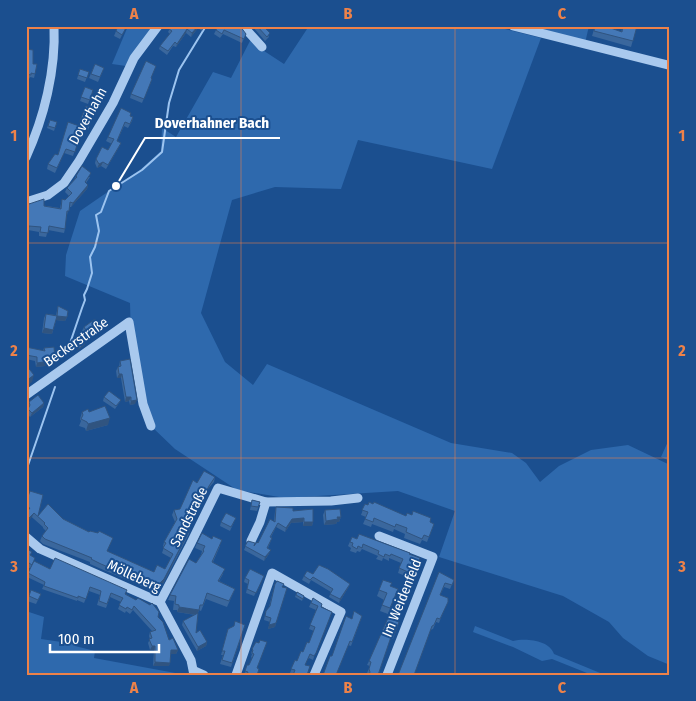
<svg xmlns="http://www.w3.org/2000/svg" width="696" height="701" font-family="'Fira Sans Condensed',sans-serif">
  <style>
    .green { fill: #2e69ad }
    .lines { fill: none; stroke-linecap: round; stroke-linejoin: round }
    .stream { stroke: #9cc4f0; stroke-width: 2 }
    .minor { stroke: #a9c9ee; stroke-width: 9 }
    .wall { fill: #3a679d }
    .shaded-wall { fill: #305480 }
    .building { fill: #4478b7; stroke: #305480 }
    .grid { fill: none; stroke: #ee8249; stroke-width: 1; stroke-opacity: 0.55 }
    .labels { text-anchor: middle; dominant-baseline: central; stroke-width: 4; stroke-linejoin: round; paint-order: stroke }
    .street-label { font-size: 14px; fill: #fff; stroke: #1b4f8f }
    .leader { fill: none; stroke: #fff; stroke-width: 2 }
    .callout-dot { fill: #fff; stroke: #1b4f8f; stroke-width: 2 }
    .callout-label { font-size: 15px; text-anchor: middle; font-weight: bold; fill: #fff; stroke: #1b4f8f; stroke-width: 4; stroke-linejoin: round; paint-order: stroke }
    .neatline { fill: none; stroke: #ee8249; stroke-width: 2 }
    .grid-label { font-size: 16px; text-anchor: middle; font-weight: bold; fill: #ee8249 }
  </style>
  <rect width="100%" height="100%" fill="#1b4f8f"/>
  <g class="green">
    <path d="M128 26H154L126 66 112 64Z"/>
    <path d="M309 26H493L541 38 492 169 358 140 341 189 275 187 232 200 201 313 225 362 253 385 267 364 451 443 512 453 526 463 540 482 559 466 591 450 628 445 670 465V665L648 656 623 638 609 622 563 596 439 557 455 511 398 491 285 498 237 490 175 449 151 426 131 338 130 303 65 276 66 255 80 211 141 169 161 151 162 128 176 137 213 72 231 78 252 37 261 49 284 64Z"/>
    <path d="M525 26H589L585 43Z"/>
    <path d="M670 437V461L661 457Z"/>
    <path d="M26 611 44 617 41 639 75 644V646L95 651 94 658 186 675H26Z"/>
    <path d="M475 626 513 641C526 638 549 640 554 654L605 675H592L552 659 542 661 513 647 473 632Z"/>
  </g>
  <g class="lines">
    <g class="stream">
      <path d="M66 355 82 308 85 300 84 295 87 289 92 273 90 257 95 247 99 231 96 215 101 212 109 191 142 170 162 152 169 103 179 70 206 26"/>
      <path d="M26 471 55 387"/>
    </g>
    <g class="minor">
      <path d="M243 26 262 47"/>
      <path d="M513 26 668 65"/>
      <path d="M26 157C44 118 56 70 54 26"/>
      <path d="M26 202 48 195 64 183 79 161 113 103 134 58 158 26"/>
      <path d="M26 395 129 322 143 404 151 426"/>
      <path d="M379 536 433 557 387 675"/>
      <path d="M26 537 40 549 160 602 191 660 194 675"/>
      <path d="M251 541 260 522 266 502"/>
      <path d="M160 602 190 545 218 488 266 502 331 501 358 498"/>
      <path d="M195 671 204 675"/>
      <path d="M236 675 272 573 341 612 314 675"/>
    </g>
  </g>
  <g class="wall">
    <path d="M127 26 120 39 114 36 116 31Z"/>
    <path d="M171 26H204L202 31 198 28 191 37 186 33 176 47 173 46 167 55 159 49 160 46 170 34 168 32Z"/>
    <path d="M218 26 246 34 242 43 223 34 220 38 214 34Z"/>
    <path d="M252 26H263L269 37 265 41Z"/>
    <path d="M595 26 605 27 621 32 623 26H637L631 47 592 36Z"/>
    <path d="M26 49 33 64 35 74 34 78 30 77 29 79H26Z"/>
    <path d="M95 64 104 68 98 82 89 78Z"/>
    <path d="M80 69 89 72 85 82 77 79Z"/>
    <path d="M151 78 152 79 142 103 130 98 131 94Z"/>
    <path d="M85 87 93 90 88 104 80 101Z"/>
    <path d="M86 106 96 109 88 130 82 128 73 156 64 153 55 173 47 169 48 164 58 155 78 126Z"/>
    <path d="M130 116 133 117 132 121 128 128 124 126 117 141 121 143 119 147 106 169 101 166 97 168 95 163 96 159 108 150 112 144 106 141 108 137Z"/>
    <path d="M50 120 57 122 54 131 47 128Z"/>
    <path d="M76 176 90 177 86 183 88 185 87 189 71 207H69L67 215H66L65 229 64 233 48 230 46 237 39 236V232L28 230 26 236V203L60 208 62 199 65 200 69 196 65 192 67 188 74 180Z"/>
    <path d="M58 306 67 317 65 321 56 320 52 334 42 333 44 318 46 314 56 315Z"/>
    <path d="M84 327 102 328 100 332 88 340 82 331Z"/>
    <path d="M26 347 43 351 44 348 54 365 36 367 35 361 26 359Z"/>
    <path d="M120 361 135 404 130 405 129 401 125 402 121 378H117L116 371 118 367H119Z"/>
    <path d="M104 397 121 400 115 409 103 401Z"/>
    <path d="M29 402 44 403 43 407 30 417 27 413 28 408 27 407Z"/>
    <path d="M82 412H89L108 425 86 431 85 428 79 426 81 421 80 419Z"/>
    <path d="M215 477 214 482 207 490 189 528 190 529 189 534 163 584 158 589 153 586 151 590 99 568 90 564V562L43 544 40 541 42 536 46 531 43 528V527L26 512V502L38 516 63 519 89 532 111 542 107 551 154 572 165 569 171 558 162 553 164 547 163 546 164 542 175 522 172 515 174 510 180 509 197 483Z"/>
    <path d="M252 500 260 502 257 511 250 510Z"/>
    <path d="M365 504 434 524 427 542 422 540 420 544 404 538 405 534 394 529 393 532 372 524 371 527 363 524 366 517 361 515Z"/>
    <path d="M276 507 293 511 313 522 312 526H303V522L291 523 285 532 276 527 271 537 272 538 268 548 269 554 264 561 244 550 248 541 254 546 258 543 274 521 275 511Z"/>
    <path d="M325 510 341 517 339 522H337L336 524 324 525 323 515Z"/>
    <path d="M221 522H234L230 531 220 526Z"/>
    <path d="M352 537 409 554 420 558 413 579 398 573 401 563 389 558V561L383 558 382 561 376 559 378 556 362 549 360 552 357 551 356 553 350 551 351 548 348 546Z"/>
    <path d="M197 543 220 546 213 562 223 574 219 581 235 589 227 607 206 599 201 611 199 610 198 613 196 633 207 642 206 646 197 651 182 625 183 621 195 615 177 612V610H173L174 601 168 600 171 593 196 563 201 555 202 551 195 548Z"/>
    <path d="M26 548 34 561 50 569 126 594 158 617 169 640 178 650 176 654H171L169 666H153L154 650H150L148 643 150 639 149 636 150 632 152 631 133 610 130 614 126 611 125 613 118 609 121 602 110 597 106 608 97 605 100 595 89 591 84 603 77 600V601L42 589 44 585 27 577 31 569 26 566Z"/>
    <path d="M439 572 454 580 450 589 444 587 440 595 448 598 439 623 436 622 433 629 430 630Z"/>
    <path d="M313 574 350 584 348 588 339 603 329 597 331 592 311 580 309 584 302 580 304 576Z"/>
    <path d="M245 578 262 580 254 596 246 593 248 584 244 582Z"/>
    <path d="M383 580 390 586 398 589 388 614 380 611 384 600 377 596Z"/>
    <path d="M275 584 282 587 275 627 268 629 270 622 264 620 265 615 269 607Z"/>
    <path d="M31 590 41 594 36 604 27 601Z"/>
    <path d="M297 592 304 596 302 601 295 597Z"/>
    <path d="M313 598 321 607 314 657 313 660 309 658 294 674 290 673 295 660 297 661 309 643 314 631 309 629 316 610 309 607Z"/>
    <path d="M362 616 351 646 348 645 332 656 352 619Z"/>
    <path d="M399 622 393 639 390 638 378 675H368L367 673 370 666 367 665 369 661Z"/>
    <path d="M245 625 231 667 220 664 223 655H221L227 633Z"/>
    <path d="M256 642 257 675H244L247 665H249L252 658 251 657 252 654 251 653Z"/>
  </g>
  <g class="shaded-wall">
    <path d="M198 26V28L191 37 192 33Z"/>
    <path d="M187 29 186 33 176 47 177 44Z"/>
    <path d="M103 162 101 166 97 168 99 164Z"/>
    <path d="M88 185 87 189 71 207 73 203Z"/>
    <path d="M57 316 67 317 65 321 55 320Z"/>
    <path d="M44 328 53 330 52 334 42 333Z"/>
    <path d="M102 328 100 332 88 340 90 336Z"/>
    <path d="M85 344 84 346 77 351 78 349Z"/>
    <path d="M55 360 54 365 36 367 37 363Z"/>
    <path d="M119 374H122L121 378H117Z"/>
    <path d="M34 375 32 382 26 386V381Z"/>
    <path d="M126 397H131L129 401 125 402Z"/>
    <path d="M137 400 135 404 130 405 131 401Z"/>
    <path d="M44 403 43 407 30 417 32 413Z"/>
    <path d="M110 418 108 425 86 431 88 424Z"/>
    <path d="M34 513 32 517 26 524V521Z"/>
    <path d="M337 517H341L339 522H337L336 524 324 525 326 521Z"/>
    <path d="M304 518 303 522 291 523 285 532 286 528 292 519Z"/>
    <path d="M304 522H313L312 526H303Z"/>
    <path d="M190 529 163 584 158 589 159 584Z"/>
    <path d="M271 550 269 554 264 561 265 557Z"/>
    <path d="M350 584 348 588 339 603 340 599Z"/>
    <path d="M179 607 199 610 197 615 177 612Z"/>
    <path d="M276 623 275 627 268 629 269 625Z"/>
    <path d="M207 642 206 646 197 651 198 647Z"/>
    <path d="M152 646H155L154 650H150Z"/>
    <path d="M171 650H178L176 654H169Z"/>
    <path d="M155 662 170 663 169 666H153Z"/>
  </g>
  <g class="building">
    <path d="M118 26H127L122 35 116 31Z"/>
    <path d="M171 26H198L192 33 187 29 177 44 175 42 168 51 160 46 172 31 169 29Z"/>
    <path d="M218 26H240L246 34 244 39 224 30 222 34 216 30Z"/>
    <path d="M257 26H263L270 33 267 37Z"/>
    <path d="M595 26H605L622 32 623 26H637L633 41 594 31Z"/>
    <path d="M26 49 33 50V64H37L35 74 31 73V75L26 74Z"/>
    <path d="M146 61 156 66 151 78 152 79 144 99 131 94Z"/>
    <path d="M95 64 104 68 100 77 91 74Z"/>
    <path d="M80 69 89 72 87 78 78 75Z"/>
    <path d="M85 87 93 90 90 100 81 97Z"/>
    <path d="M86 106 96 109 89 126 79 123Z"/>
    <path d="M121 108 131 113 130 116 133 117 130 124 125 122 117 141 121 143 108 165 103 162 99 164 96 159 102 147 108 150 114 139 108 137Z"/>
    <path d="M50 120 57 122 55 128 48 126Z"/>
    <path d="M68 122 82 127 75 152 66 149 57 168 48 164 55 154 58 155Z"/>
    <path d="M82 166 91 173 85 182 88 185 73 203 70 202 69 211H67L65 229 49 226 48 233 40 232 41 227 29 226 28 232H26V203L29 204 44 199V206L61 209 62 199 65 200 72 193 67 188 77 177 76 176Z"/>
    <path d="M58 306 68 311 67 317 57 316 53 330 44 328 46 314 57 316Z"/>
    <path d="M95 319 102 328 90 336 84 327Z"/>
    <path d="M83 341 85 344 78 349 76 346Z"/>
    <path d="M26 347 45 351 44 348 54 347 55 360 37 363V357L26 355Z"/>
    <path d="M130 359 137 400 131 401V397H126L122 374H119L118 367 121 366 120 361Z"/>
    <path d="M26 365 34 375 26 381Z"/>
    <path d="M109 391 121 400 116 406 104 397Z"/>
    <path d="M38 395 44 403 32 413 28 409 30 405 29 402Z"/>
    <path d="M105 406 110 418 88 424 87 422 81 419 83 415 82 412 88 409 89 412Z"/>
    <path d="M204 471 215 477 209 486 188 528 190 529 164 579 159 584 154 582 153 586 101 564 91 559 92 558 45 539 42 536 48 528 44 524 45 523 34 513 26 521V513L30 508 26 507V502L30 491 43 495 38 516 48 504 63 519 89 532 90 531 98 533 99 531 113 538 107 551 154 572 157 565 165 569 173 554 163 548 166 543 164 542 177 519 174 510 180 509 193 480 197 483Z"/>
    <path d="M252 500 260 502 258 507 251 506Z"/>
    <path d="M369 502 373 504 374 502 406 516 407 513 412 515 413 511 431 518 430 522 434 524 429 537 424 535 422 539 406 532 407 528 396 524 395 527 374 518 373 522 365 519 368 512 362 510 365 504 368 505Z"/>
    <path d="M276 507 293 508V511L313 509V522H304V518L292 519 286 528 278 523 270 537 272 538 267 548 271 550 265 557 245 546 248 541 255 543 254 546 257 542 258 543 270 519 275 522Z"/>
    <path d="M340 509 341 517H337L338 519 326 521 325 510Z"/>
    <path d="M226 513 236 518 231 527 221 522Z"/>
    <path d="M202 533 212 539 213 536 222 540 212 562 225 569 218 581 235 589 229 601 207 593 203 605H200L199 610 179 607V605L175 604 176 596 170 595 171 593 189 559 196 563 204 551 203 550 205 546 197 543Z"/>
    <path d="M359 534 410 553 409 554 420 558 415 575 399 568 403 559 391 554 390 556 385 554 384 557 378 554 379 551 363 544 362 548 358 546 357 549 352 546 353 543 350 542 352 537 357 539Z"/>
    <path d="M26 548 32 552 30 555 35 558 32 565 26 561Z"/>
    <path d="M55 558 127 590 125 594 136 600 138 598 150 605 152 603 159 612 158 617 163 622 169 640 173 638 178 650H171L170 663 155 662V646H152L149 639 152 638 150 632 156 630 134 606 132 610 127 607 126 609 119 605 123 598 111 593 107 604 99 601 101 591 90 587 86 599 78 596V598L44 586 45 582 28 573 34 561 50 569Z"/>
    <path d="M319 565 328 569 350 584 340 599 330 594 333 589 313 577 310 580 304 576 307 571 313 574Z"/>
    <path d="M250 569 264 576 256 593 247 589 249 580 245 578Z"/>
    <path d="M439 572 454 580 452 585 445 583 440 595 448 598V602L440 619 437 618 434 625 432 626 414 675H398Z"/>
    <path d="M383 580 392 583 390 586 398 589 390 608 382 605 387 593 379 590Z"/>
    <path d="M277 581 284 584 282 587 287 588 276 623 269 625 271 618 265 616 266 611 270 606 275 584Z"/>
    <path d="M31 590 41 594 38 600 29 596Z"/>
    <path d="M297 592 304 596 303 599 296 595Z"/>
    <path d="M313 598 322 604 321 607 332 612 316 653 314 656 310 654 305 665 310 666 307 675H293L295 670 291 669 295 660 297 661 301 651 303 652 307 642 309 643 315 627 310 625 318 606 311 603Z"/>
    <path d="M354 611 362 616 352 642 350 641 336 675H323L330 656H332L346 616 352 619Z"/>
    <path d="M198 613 196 633 200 630 207 642 198 647 183 621Z"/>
    <path d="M388 618 399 622 394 635 392 634 378 675H369L370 672 369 669 371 662 369 661Z"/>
    <path d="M235 621 245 625 232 663 222 660 225 651H222L228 629 234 626Z"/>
    <path d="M260 640 267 642 257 668 259 669 257 675 254 674V675H247L248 672 245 671 247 665H249L254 654 252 653 253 650 252 649 256 642 259 643Z"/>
  </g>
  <path class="grid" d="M241 26V675M455 26V675M26 243H670M26 458H670"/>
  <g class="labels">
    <g class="street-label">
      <text transform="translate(88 116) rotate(-61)">Doverhahn</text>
      <text transform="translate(76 342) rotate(-35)">Beckerstraße</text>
      <text transform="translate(189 517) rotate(-63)">Sandstraße</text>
      <text transform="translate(134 576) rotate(25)">Mölleberg</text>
      <text transform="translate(402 598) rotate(-68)">Im Weidenfeld</text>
    </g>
  </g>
  <path class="leader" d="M116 186L145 138H280"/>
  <circle class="callout-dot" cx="116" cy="186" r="5"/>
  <g class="callout-label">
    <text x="212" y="128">Doverhahner Bach</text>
  </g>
  <rect width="696" height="701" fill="none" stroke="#1b4f8f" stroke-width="55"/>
  <path d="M50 644v8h109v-8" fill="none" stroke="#ffffff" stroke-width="2.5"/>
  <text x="58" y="644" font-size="15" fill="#ffffff" stroke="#1b4f8f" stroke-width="4" paint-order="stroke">100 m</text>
  <rect x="28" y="28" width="640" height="646" class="neatline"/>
  <g class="grid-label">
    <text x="134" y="19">A</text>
    <text x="348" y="19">B</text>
    <text x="562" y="19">C</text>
    <text x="14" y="141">1</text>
    <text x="682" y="141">1</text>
    <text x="14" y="356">2</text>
    <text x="682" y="356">2</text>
    <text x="14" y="572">3</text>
    <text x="682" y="572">3</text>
    <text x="134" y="693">A</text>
    <text x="348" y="693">B</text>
    <text x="562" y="693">C</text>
  </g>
</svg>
